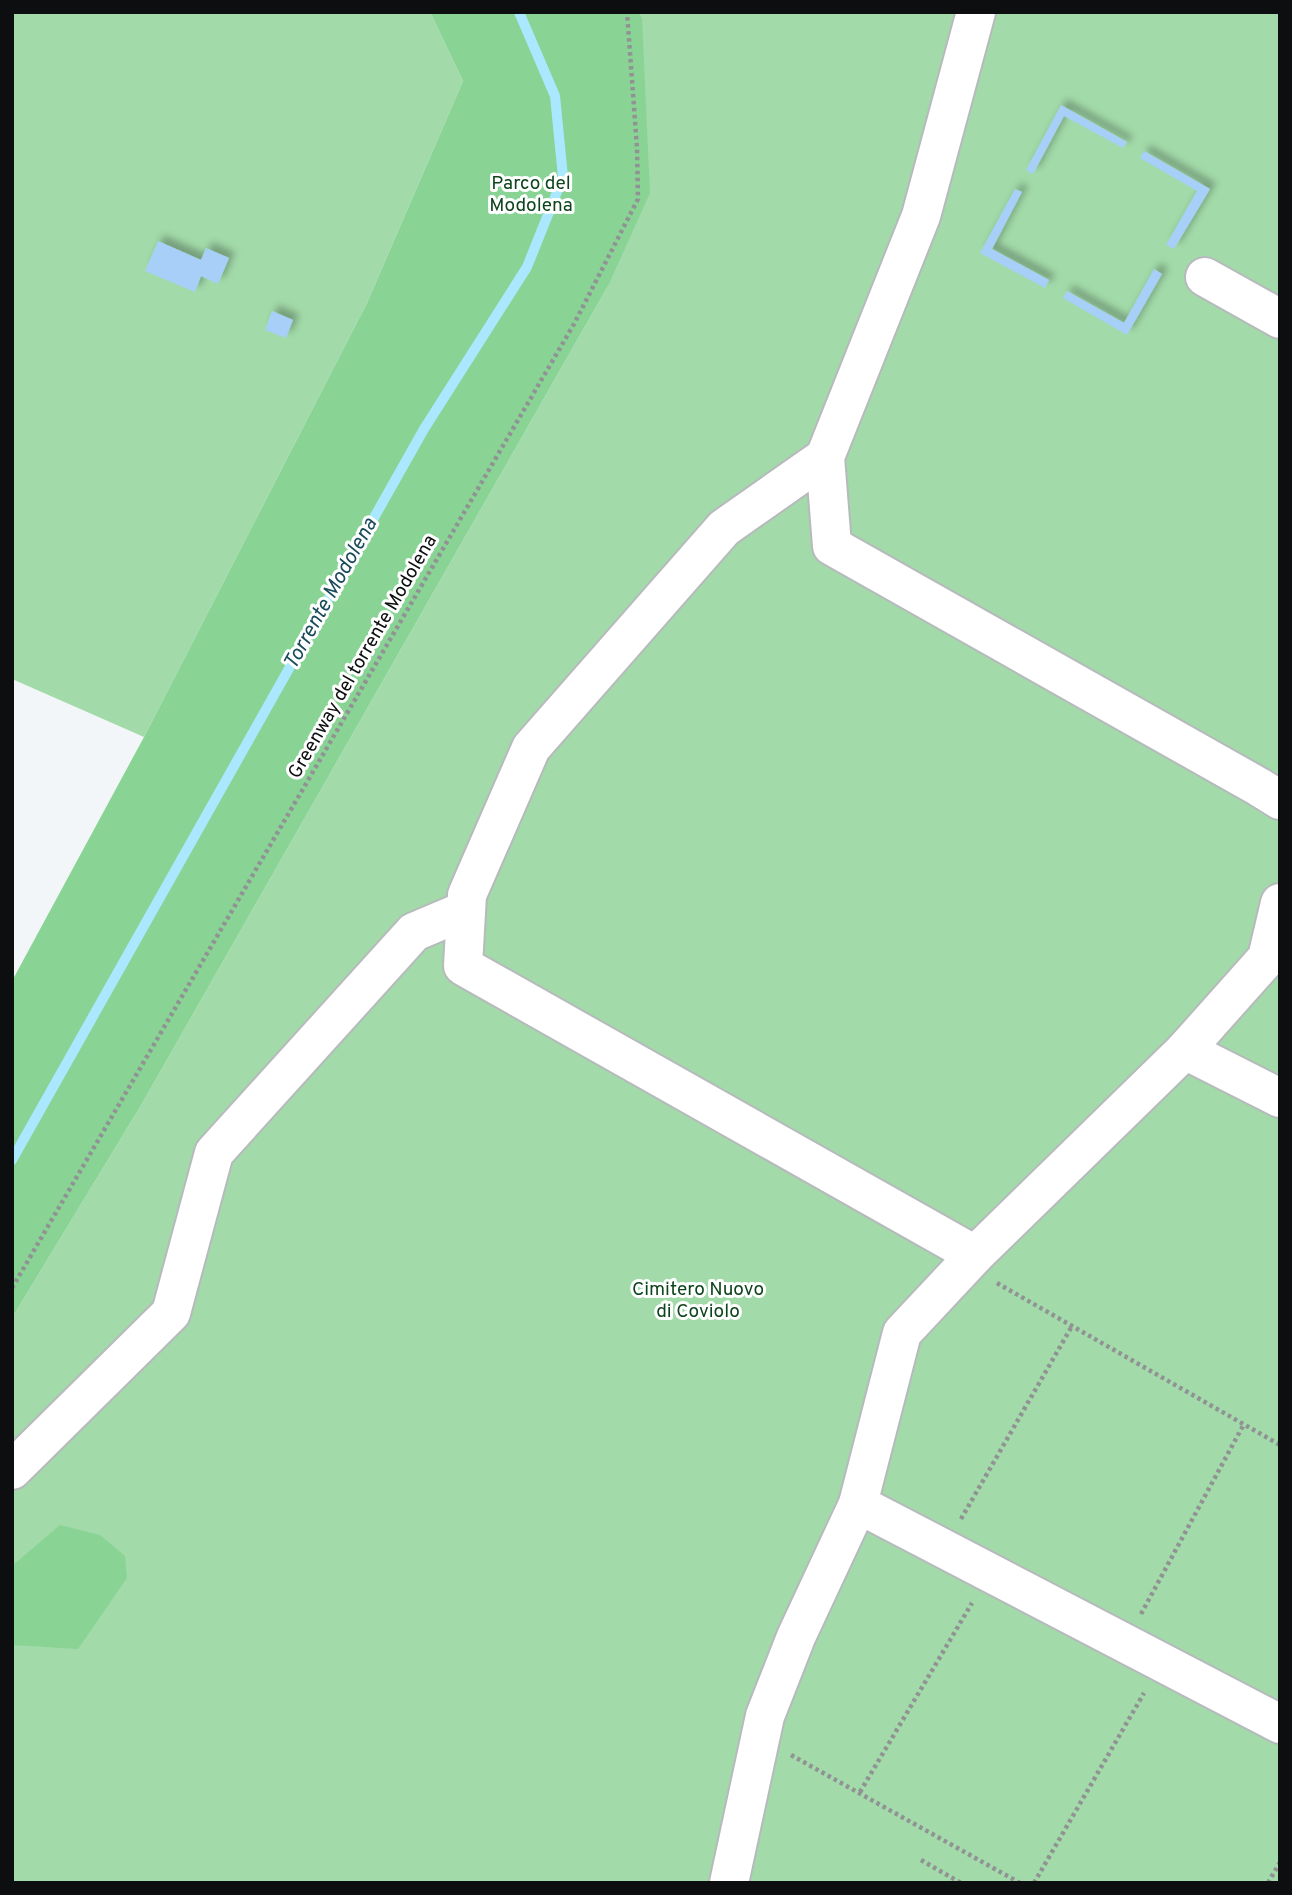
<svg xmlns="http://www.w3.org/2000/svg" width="1292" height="1895" font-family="Overpass,sans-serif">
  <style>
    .green { fill: #a2daa9 }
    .forest { fill: #89d495 }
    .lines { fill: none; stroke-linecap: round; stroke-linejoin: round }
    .stream { stroke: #aae8ff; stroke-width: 10 }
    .building { fill: #a8cff7; filter: url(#shadow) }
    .minor-casing { stroke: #b7babc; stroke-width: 42 }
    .path { stroke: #909294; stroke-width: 4.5; stroke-dasharray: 3.5 3.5; stroke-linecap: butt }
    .minor { stroke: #fff; stroke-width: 38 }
    .labels { text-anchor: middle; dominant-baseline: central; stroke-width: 6; stroke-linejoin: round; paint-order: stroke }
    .park-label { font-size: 19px; fill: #0e451c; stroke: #fff }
    .street-label { font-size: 19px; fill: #0d0e0f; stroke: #fff }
    .water-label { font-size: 21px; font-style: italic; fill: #194b5b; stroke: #fff }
  </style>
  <defs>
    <filter id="shadow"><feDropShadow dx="6" dy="-6" stdDeviation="3.5" flood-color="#0004"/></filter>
  </defs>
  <rect width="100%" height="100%" fill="#f3f6f9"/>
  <g class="green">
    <path d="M12 12H430L463 81 367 303 144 737 12 679Z"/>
    <path d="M639 12H1280V1883H12V1318L140 1107 608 286 642 18Z"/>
  </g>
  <g class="forest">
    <path d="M430 12H639L642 18 650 193 608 286 140 1107 12 1318V981L144 737 367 303 463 81Z"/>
    <path d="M60 1525 100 1535 125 1556 127 1578 78 1649 12 1645V1566Z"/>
  </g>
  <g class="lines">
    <path class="stream" d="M12 1160 424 429 527 267 563 177 555 96 519 12"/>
  </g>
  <g class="building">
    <path d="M1061 105 1127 142 1123 148 1064 116 1033 174 1026 170Z"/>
    <path d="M1144 151 1210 189 1174 249 1166 245 1197 191 1140 158Z"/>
    <path d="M1015 189 1022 192 992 249 1049 280 1045 288 980 253Z"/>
    <path d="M158 241 201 260 206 248 229 258 218 284 201 276 195 292 145 271Z"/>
    <path d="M1154 269 1162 274 1127 335 1063 298 1067 291 1124 323Z"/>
    <path d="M272 311 293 320 286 338 265 330Z"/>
  </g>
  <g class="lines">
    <defs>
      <g id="minor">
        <path d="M976 12 921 216 825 457 832 546 1259 787 1280 800"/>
        <path d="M1205 277 1280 319"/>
        <path d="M825 457 724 528 531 748 467 895 463 966 975 1255"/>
        <path d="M1185 1050 1267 958 1280 903"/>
        <path d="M12 1470 171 1313 214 1153 414 932 466 910"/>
        <path d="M858 1504 1280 1724"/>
        <path d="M729 1883 765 1716 796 1637 858 1504 902 1333 975 1255 1185 1050 1280 1098"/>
      </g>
    </defs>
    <use href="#minor" class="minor-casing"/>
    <g class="path">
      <path d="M997 1283 1280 1445"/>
      <path d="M12 1288 574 324 638 199 637 148 627 12"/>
      <path d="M961 1519 1072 1326"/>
      <path d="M1141 1614 1244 1424"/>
      <path d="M791 1755 1020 1883"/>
      <path d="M860 1792 972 1603"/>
      <path d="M921 1860 961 1883"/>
      <path d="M1034 1883 1144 1693"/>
      <path d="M1268 1883 1280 1862"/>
    </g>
    <use href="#minor" class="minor"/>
  </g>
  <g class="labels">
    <g class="park-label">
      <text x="531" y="184">Parco del<tspan x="531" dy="22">Modolena</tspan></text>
      <text x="698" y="1290">Cimitero Nuovo<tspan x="698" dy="22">di Coviolo</tspan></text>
    </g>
    <g class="street-label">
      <text transform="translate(363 657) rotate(-60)">Greenway del torrente Modolena</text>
    </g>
    <g class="water-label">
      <text transform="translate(331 594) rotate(-61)">Torrente Modolena</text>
    </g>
  </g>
  <rect width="1292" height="1895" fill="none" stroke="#0d0e0f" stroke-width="28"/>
</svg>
